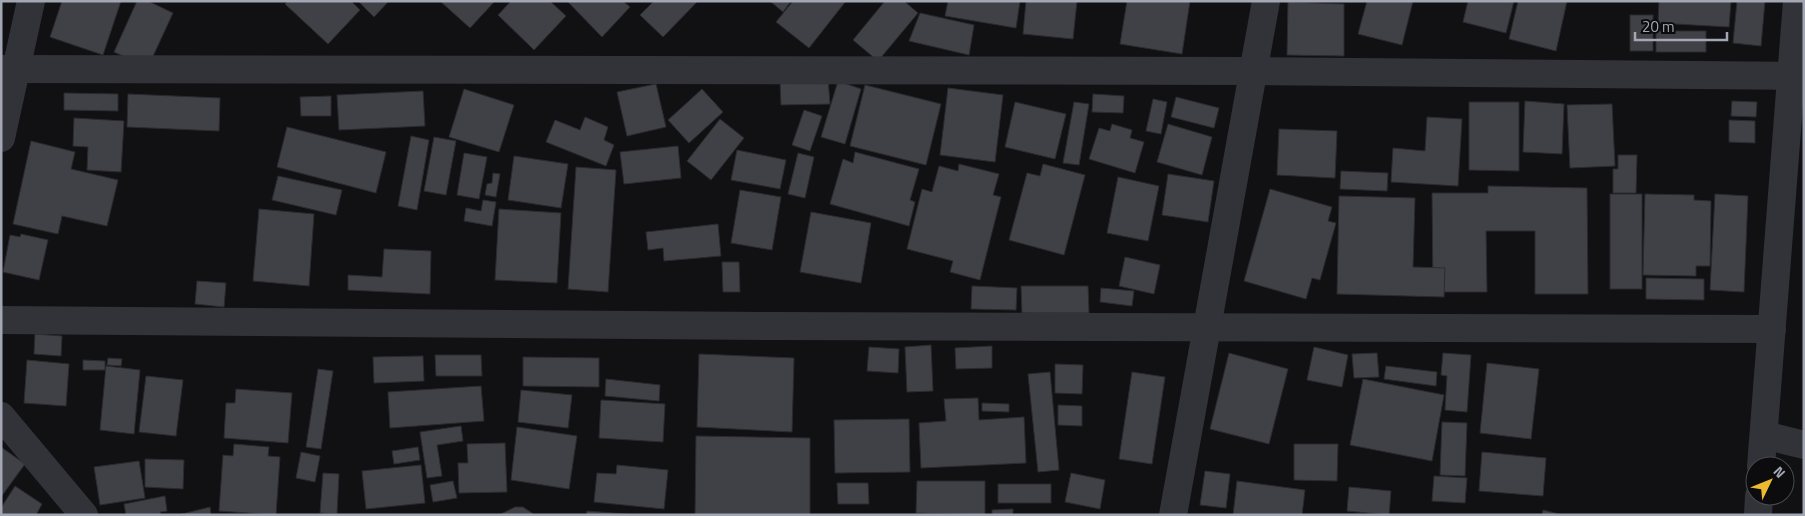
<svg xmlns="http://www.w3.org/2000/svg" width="1805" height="516" font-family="'Titillium Web',sans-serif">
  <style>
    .building { fill: #404146; stroke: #2b2b2f }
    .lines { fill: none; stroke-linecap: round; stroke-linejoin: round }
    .minor { stroke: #323338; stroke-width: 28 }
  </style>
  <rect width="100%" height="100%" fill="#111113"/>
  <g class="building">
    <path d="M62 1H121L103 55 50 37Z"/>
    <path d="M137 1H148L173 13 148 67 114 52Z"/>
    <path d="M288 1H351L360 10 328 44 285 4Z"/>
    <path d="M358 1H389L374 17Z"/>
    <path d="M440 1H495L470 28Z"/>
    <path d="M511 1H550L566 16 534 50 498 15Z"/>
    <path d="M567 1H623L630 7 602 37Z"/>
    <path d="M654 1H698L663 37 640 15Z"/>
    <path d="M770 1H791L783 12Z"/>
    <path d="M793 1H846L809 48 776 22Z"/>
    <path d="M885 1H904L918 13 878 61 853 40Z"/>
    <path d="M948 1H1020L1016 28 945 16Z"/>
    <path d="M1026 1H1077L1073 39 1023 34Z"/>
    <path d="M1127 1H1190L1182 54 1120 44Z"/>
    <path d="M1367 1H1413L1402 45 1358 34Z"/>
    <path d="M1468 1H1514L1506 33 1463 22Z"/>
    <path d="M1518 1H1567L1556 51 1509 39Z"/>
    <path d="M1659 1H1731L1729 27 1658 23Z"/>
    <path d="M1737 1H1765L1761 46 1733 43Z"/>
    <path d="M1288 2 1344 4V56L1287 55Z"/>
    <path d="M920 13 974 25 969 55 909 41Z"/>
    <rect x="1630" y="15" width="23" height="36"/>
    <rect x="1656" y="31" width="50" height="21"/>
    <path d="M828 78 830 104 781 105 780 80Z"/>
    <path d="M838 81 861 89 845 144 821 137Z"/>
    <path d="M656 84 666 127 627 136 617 92Z"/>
    <path d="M865 85 941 104 926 165 850 146Z"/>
    <path d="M948 88 1003 95 995 162 940 155Z"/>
    <path d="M464 89 514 105 499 152 449 137Z"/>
    <path d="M702 89 723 112 689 143 668 120Z"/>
    <path d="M423 91 425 126 339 130 337 95Z"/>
    <path d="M64 93 118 94V111L64 110Z"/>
    <path d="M128 94 220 98 219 131 127 127Z"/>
    <path d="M1093 94 1124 96 1123 113 1092 112Z"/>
    <path d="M331 96V116H301L300 97Z"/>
    <path d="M1176 97 1219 108 1214 128 1171 117Z"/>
    <path d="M1153 99 1167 102 1161 134 1146 131Z"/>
    <path d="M1525 101 1564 104 1562 154 1523 152Z"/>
    <path d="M1732 101 1757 102 1756 117 1731 116Z"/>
    <path d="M1015 102 1066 114 1055 159 1005 147Z"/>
    <path d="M1074 102 1089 104 1079 165 1063 163Z"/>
    <path d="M1469 102H1519V171L1469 170Z"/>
    <path d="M1612 104 1615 166 1570 168 1567 105Z"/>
    <path d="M804 110 822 116 810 151 792 145Z"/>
    <path d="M585 117 608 127 604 140 614 145 606 166 546 142 555 120 580 130Z"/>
    <path d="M1427 117 1462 119 1458 186 1391 182 1393 148 1425 151Z"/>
    <path d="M74 118 124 121 121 172 87 170 88 147 73 146Z"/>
    <path d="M720 119 744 138 711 180 687 161Z"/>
    <path d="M1729 120 1755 121V143L1729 142Z"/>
    <path d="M1112 124 1132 130 1130 138 1144 142 1135 173 1089 159 1099 128 1110 131Z"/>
    <path d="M1168 124 1212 137 1202 175 1157 162Z"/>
    <path d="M287 127 386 152 376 193 277 167Z"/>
    <path d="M1279 129 1337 131 1335 178 1277 175Z"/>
    <path d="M411 136 429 140 417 210 398 206Z"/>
    <path d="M434 137 456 141 446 195 424 191Z"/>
    <path d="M31 141 75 152 71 169 118 180 107 226 62 216 58 234 13 224Z"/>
    <path d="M678 146 681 178 624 184 620 152Z"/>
    <path d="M737 150 786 160 780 189 731 180Z"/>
    <path d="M855 152 919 169 910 200 915 202 909 226 830 204 843 159 853 163Z"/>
    <path d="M464 153 487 157 479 199 457 195Z"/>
    <path d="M798 153 814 157 805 198 788 194Z"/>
    <path d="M1618 155H1637L1636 193H1613V169H1618Z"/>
    <path d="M514 156 568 164 561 208 508 200Z"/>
    <path d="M959 164 999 174 993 195 1001 197 980 280 950 272 953 261 907 249 922 189 932 192 939 166 958 171Z"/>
    <path d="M1043 164 1085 175 1064 255 1009 240 1027 173 1040 176Z"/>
    <path d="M576 167 616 170 608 292 568 289Z"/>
    <path d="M1341 171 1388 173 1387 191 1340 189Z"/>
    <path d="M493 173 500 174 496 197 485 195 487 184 492 183Z"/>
    <path d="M1168 174 1214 181 1208 222 1162 215Z"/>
    <path d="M278 176 342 190 336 215 272 200Z"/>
    <path d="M1118 177 1159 186 1148 241 1107 233Z"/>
    <path d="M1488 186 1587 188 1588 294H1535V231H1486L1487 292H1433L1432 193H1488Z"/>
    <path d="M1270 189 1332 207 1328 221 1336 223 1320 280 1312 278 1306 299 1244 281Z"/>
    <path d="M740 190 781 197 772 250 731 243Z"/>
    <rect x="1610" y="194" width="32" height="95"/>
    <path d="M1645 194 1694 195V200L1711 201 1710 266H1696V276L1643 275Z"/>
    <path d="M1715 194 1748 196 1744 292 1710 290Z"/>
    <path d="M1339 196 1415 198 1413 267 1445 268 1444 297 1337 294Z"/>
    <path d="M483 200 496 202 492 226 464 221 466 208 481 211Z"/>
    <path d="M259 209 314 214 309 286 253 281Z"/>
    <path d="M499 209 561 213 557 283 495 280Z"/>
    <path d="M811 212 871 223 861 283 800 272Z"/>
    <path d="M718 224 721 256 664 261 663 248 648 250 646 232Z"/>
    <path d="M21 234 48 240 39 280 3 272 10 235 20 237Z"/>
    <path d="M384 249 431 251 430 294 348 290V275L382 277Z"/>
    <path d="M1125 257 1160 265 1154 294 1119 286Z"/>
    <path d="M722 262H739L740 292H723Z"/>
    <path d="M1646 278 1704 279V300L1646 299Z"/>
    <path d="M197 281 226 283 224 307 195 304Z"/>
    <path d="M972 286 1017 288 1016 310 971 309Z"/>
    <path d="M1021 286H1088L1089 313H1022Z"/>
    <path d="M1101 288 1134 291 1132 306 1100 302Z"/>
    <path d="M35 334 62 336 61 356 34 354Z"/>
    <path d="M931 345 933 391 907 392 905 347Z"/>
    <path d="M992 346V368L956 369 955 348Z"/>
    <path d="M869 347 899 349 898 373 867 371Z"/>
    <path d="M1314 347 1348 355 1342 387 1307 380Z"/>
    <path d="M1229 353 1288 369 1269 444 1210 429Z"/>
    <path d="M1377 353 1379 377 1354 378 1352 354Z"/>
    <path d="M1443 353 1471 355 1467 412 1445 410 1447 376 1441 375Z"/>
    <path d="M699 354 794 358 792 432 697 427Z"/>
    <path d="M435 355H481L482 376H436Z"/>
    <path d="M423 356 424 381 374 383 373 357Z"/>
    <path d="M523 357 599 358V387L523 386Z"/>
    <path d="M108 358 122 359 121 366 107 365Z"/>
    <path d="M27 360 69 364 66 406 24 403Z"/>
    <path d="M83 360 105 361V370H83Z"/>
    <path d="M1487 363 1539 369 1531 439 1480 433Z"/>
    <path d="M1055 364 1083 365 1082 394 1055 393Z"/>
    <path d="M106 366 140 370 134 434 100 430Z"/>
    <path d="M1386 366 1437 372 1436 386 1384 379Z"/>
    <path d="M318 369 333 371 321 449 306 447Z"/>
    <path d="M1050 372 1059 470 1038 472 1028 374Z"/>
    <path d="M1132 372 1165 377 1152 464 1119 459Z"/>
    <path d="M146 376 183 380 176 436 139 432Z"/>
    <path d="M606 379 660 385 659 401 605 396Z"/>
    <path d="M1363 379 1444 395 1432 461 1350 445Z"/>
    <path d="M481 386 484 421 390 428 388 392Z"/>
    <path d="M236 389 292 393 288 443 224 438 226 403H235Z"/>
    <path d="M521 390 572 395 568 428 518 422Z"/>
    <path d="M978 398 979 420 1024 417 1026 463 921 468 919 423 946 421 944 399Z"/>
    <path d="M601 400 665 404 663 442 599 438Z"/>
    <path d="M982 403 1009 404V412L982 411Z"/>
    <path d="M1058 405 1082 406V426L1058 425Z"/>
    <path d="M909 419 910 472 835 473 834 420Z"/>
    <path d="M1442 422 1467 423 1465 476 1440 475Z"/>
    <path d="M461 426 463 441 437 445 442 476 427 478 420 432Z"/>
    <path d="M517 427 577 436 569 489 511 480Z"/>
    <path d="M696 436 810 438V515H695Z"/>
    <path d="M505 443 507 492 459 493 458 463H468L467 444Z"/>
    <path d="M234 444 269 447 268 456 280 457 276 515 219 511 223 455 233 456Z"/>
    <path d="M1294 444H1338L1337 481 1294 480Z"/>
    <path d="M1 447 25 464 1 497Z"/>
    <path d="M418 447 420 460 394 464 392 451Z"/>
    <path d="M301 452 320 456 315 482 296 478Z"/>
    <path d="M1482 452 1546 458 1543 496 1479 491Z"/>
    <path d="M145 459 184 460 183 489 145 487Z"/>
    <path d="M139 461 145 498 100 505 94 467Z"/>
    <path d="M421 465 425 503 366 509 362 471Z"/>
    <path d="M617 465 668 470 664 509 594 502 597 473 616 474Z"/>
    <path d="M1205 471 1230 474 1226 508 1200 505Z"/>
    <path d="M323 473 339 474 337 514 320 513Z"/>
    <path d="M1071 473 1105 480 1100 509 1065 502Z"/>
    <path d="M1434 476 1467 478 1465 503 1432 501Z"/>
    <path d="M453 481 457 498 433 502 430 485Z"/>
    <path d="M917 481H985V515L916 513Z"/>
    <path d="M1237 481 1305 490 1302 515H1233Z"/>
    <path d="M837 483H868L869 504H838Z"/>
    <rect x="998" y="484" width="53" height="19"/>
    <path d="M15 486 42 504 36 515H1V508Z"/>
    <path d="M1349 487 1391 491 1389 515 1347 511Z"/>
    <path d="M165 496 167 511 160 512 161 515H126L124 504Z"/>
    <path d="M210 507 211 515H178Z"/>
    <path d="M515 507H523L535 515H499Z"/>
    <path d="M1013 509V515H992V510Z"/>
    <path d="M1543 510 1559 514V515H1542Z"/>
    <path d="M587 511 639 515H586Z"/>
  </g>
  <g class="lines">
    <g class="minor">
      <path d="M1 69 1255 71 1804 76"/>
      <path d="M1 138 31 1"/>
      <path d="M1 320 772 326 1772 329"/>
      <path d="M1 416 84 515"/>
      <path d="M1764 435 1804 445"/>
      <path d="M1761 466 1797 1"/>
      <path d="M1173 515 1266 1"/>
      <path d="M1758 515 1759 496"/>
    </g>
  </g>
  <rect width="1805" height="516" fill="none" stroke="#a3a7b3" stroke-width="5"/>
  <g transform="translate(1770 481) rotate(47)"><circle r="24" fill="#0c0c0e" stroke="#484a50"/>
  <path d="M0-4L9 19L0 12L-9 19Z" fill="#edbb2f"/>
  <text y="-8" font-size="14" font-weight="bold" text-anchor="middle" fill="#a3a7b3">N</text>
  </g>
  <path d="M1635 32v8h92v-8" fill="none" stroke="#a3a7b3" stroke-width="2.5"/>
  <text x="1642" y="32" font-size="15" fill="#a3a7b3" stroke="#0c0c0e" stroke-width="4" paint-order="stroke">20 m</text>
</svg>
